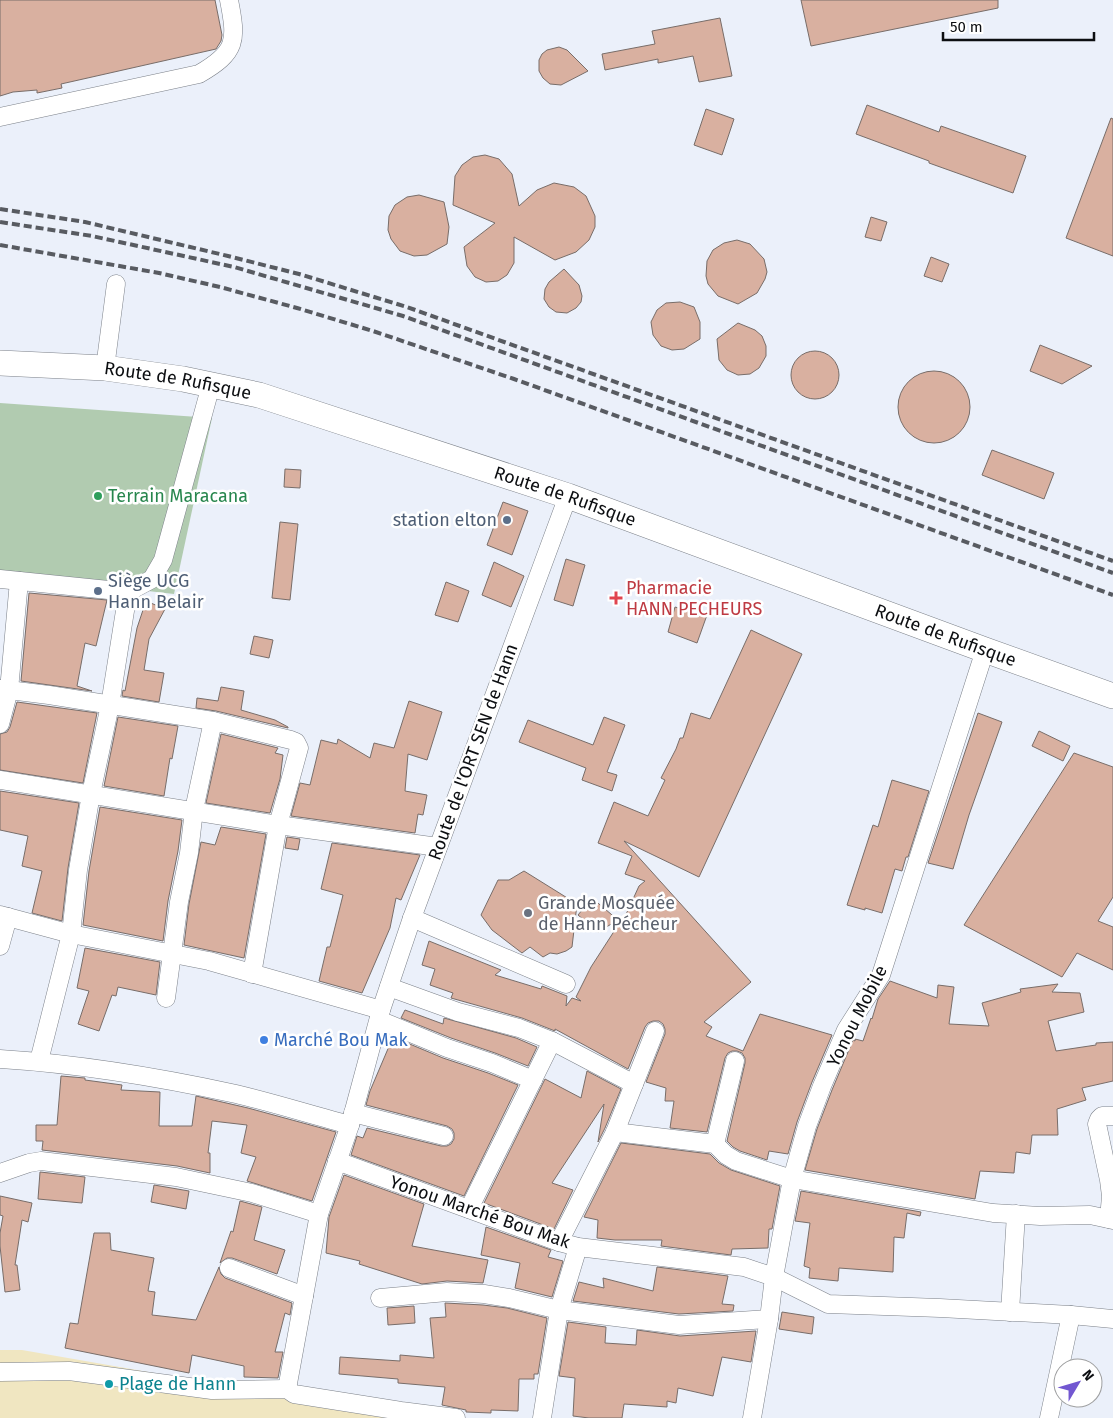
<svg xmlns="http://www.w3.org/2000/svg" width="1113" height="1418" font-family="'Fira Sans',sans-serif">
  <style>
    .green { fill: #b1cbb0 }
    .sand { fill: #f0e6c1 }
    .building { fill: #d9b0a0; stroke: #786d69 }
    .lines { fill: none; stroke-linecap: round; stroke-linejoin: round }
    .street-casing { stroke: #7c8189; stroke-width: 19 }
    .secondary-casing { stroke: #7c8189; stroke-width: 26 }
    .street { stroke: #fff; stroke-width: 18 }
    .secondary { stroke: #fff; stroke-width: 25 }
    .rail { stroke: #585b61; stroke-width: 4; stroke-dasharray: 8 4; stroke-linecap: butt }
    .leisure-dot { fill: #2e9e5b; stroke: #fff; stroke-width: 2 }
    .service-dot { fill: #5c6f8a; stroke: #fff; stroke-width: 2 }
    .health-dot { fill: #e0444e; stroke: #fff; stroke-width: 2 }
    .worship-dot { fill: #6b7280; stroke: #fff; stroke-width: 2 }
    .shop-dot { fill: #3f7fe0; stroke: #fff; stroke-width: 2 }
    .culture-dot { fill: #0f9aa8; stroke: #fff; stroke-width: 2 }
    .labels { text-anchor: middle; dominant-baseline: central; stroke-width: 5; stroke-linejoin: round; paint-order: stroke }
    .street-label { font-size: 18px; fill: #0c0e11; stroke: #fff }
    .leisure-label { font-size: 18px; fill: #27864d; stroke: #fff; text-anchor: start }
    .service-label { font-size: 18px; fill: #4e5e75; stroke: #fff; text-anchor: end }
    .health-label { font-size: 18px; fill: #be3a42; stroke: #fff; text-anchor: start }
    .worship-label { font-size: 18px; fill: #5b616d; stroke: #fff; text-anchor: start }
    .shop-label { font-size: 18px; fill: #366cbe; stroke: #fff; text-anchor: start }
    .culture-label { font-size: 18px; fill: #0d838f; stroke: #fff; text-anchor: start }
  </style>
  <rect width="100%" height="100%" fill="#ebf0fa"/>
  <path class="green" d="M0 403 212 418 174 594 0 574Z"/>
  <path class="sand" d="M0 1350H22L413 1418H0Z"/>
  <g class="building">
    <path d="M0 0H215L222 35 221 41 216 49 61 84 62 88 37 93V90L13 92 0 96Z"/>
    <path d="M801 0H998V8L811 46Z"/>
    <path d="M720 18 732 76 699 82 693 56 658 63V59L605 70 602 54 655 44 652 31Z"/>
    <path d="M559 47 567 50 588 71 561 85 550 84 543 78 539 71V60L542 54 547 50Z"/>
    <path d="M867 105 939 132 941 126 1026 156 1013 193 929 163V161L856 134Z"/>
    <path d="M706 109 734 119 722 155 694 145Z"/>
    <path d="M1111 118 1113 119V256L1066 238Z"/>
    <path d="M485 155 499 159 512 174 519 206 537 190 554 183 574 187 586 196 595 216V227L589 240 576 252 555 260 514 237V263L507 275 498 281 486 282 475 277 467 266 464 247 495 223 453 205 455 176 462 165 473 157Z"/>
    <path d="M419 195 444 202 449 227 447 244 427 255 414 256 400 251 391 239 388 230 389 216 395 205 407 197Z"/>
    <path d="M871 217 887 222 881 241 865 237Z"/>
    <path d="M737 240 750 244 764 259 767 272 765 279 757 293 738 304 718 296 708 284 706 276 707 261 713 250 724 243Z"/>
    <path d="M931 257 949 264 942 282 924 276Z"/>
    <path d="M564 269 579 285 582 296 581 302 576 308 567 313 556 312 549 307 544 299 545 289 549 282Z"/>
    <path d="M680 302 694 307 700 322V339L684 349 672 350 661 346 653 335 651 322 657 310 666 303Z"/>
    <path d="M738 323 755 330 762 336 766 346V356L759 368 750 374 738 375 727 370 719 360 717 339Z"/>
    <path d="M1040 345 1092 366 1062 384 1030 371Z"/>
    <circle cx="815" cy="375" r="24"/>
    <circle cx="934" cy="407" r="36"/>
    <path d="M992 450 1054 473 1044 499 982 475Z"/>
    <path d="M285 469 301 470 300 488 284 487Z"/>
    <path d="M503 502 528 511 512 555 487 545Z"/>
    <path d="M280 522 298 524 290 600 272 598Z"/>
    <path d="M566 559 585 565 573 606 554 600Z"/>
    <path d="M494 562 524 576 511 607 482 595Z"/>
    <path d="M446 582 469 591 458 622 435 615Z"/>
    <path d="M29 593 107 600 96 646 85 643 77 686 92 691 21 681Z"/>
    <path d="M146 601 165 609 149 639 144 670 164 673 159 702 122 696 123 690 125 691 137 628Z"/>
    <path d="M675 607 689 611 690 609 707 615 697 643 668 632Z"/>
    <path d="M751 630 802 654 699 877 624 841 751 982 704 1022 712 1027 706 1036 743 1051 760 1014 832 1035 812 1082 797 1122 788 1154 769 1151 767 1160 740 1151 733 1147 727 1141 745 1063V1058L742 1053 737 1051H732L728 1053 725 1058 707 1132 670 1128 674 1101H665L666 1088 646 1082 665 1034V1029L663 1024 659 1021H653L648 1023 645 1027 628 1069 555 1029V1031L522 1018 451 998 453 993 430 985 435 969 422 965 429 941 501 970 495 975 541 989 542 986 567 996 566 1006 572 998 581 1001 576 997 591 967 622 919 623 921 639 886 645 881 625 874 632 856 598 843 614 802 648 816 665 780 661 778 676 749 680 738H683L691 713 710 719Z"/>
    <path d="M254 636 273 640 269 658 250 654Z"/>
    <path d="M221 687 244 691 241 710 275 720 288 727V728L216 711 196 708 197 698 218 701Z"/>
    <path d="M409 701 442 712 427 760 408 754 405 791 427 795 423 815 418 814 415 833 291 816 300 783 310 785 321 740 337 744 338 739 370 758 374 743 394 748Z"/>
    <path d="M17 702 97 713 83 783 0 770V734L7 732 10 727Z"/>
    <path d="M978 713 1002 722 969 815 953 869 928 863Z"/>
    <path d="M118 717 178 726 172 759 170 758 164 796 104 786Z"/>
    <path d="M604 717 625 725 607 772 617 775 612 791 582 780 586 768 519 742 528 720 593 745Z"/>
    <path d="M1039 731 1070 746 1063 761 1032 746Z"/>
    <path d="M221 734 278 748 275 753 283 755 280 779 270 813 206 803Z"/>
    <path d="M1074 753 1113 767V897L1098 921 1113 927V970L1077 953 1062 977 964 925Z"/>
    <path d="M892 780 929 791 908 857H906L902 871 895 869 882 913 865 908V910L847 905 873 825 878 827Z"/>
    <path d="M0 791 79 803 68 868 62 921 32 913 42 871 22 866 28 836 0 830Z"/>
    <path d="M100 807 182 820 178 851 168 901 163 941 83 925 89 871Z"/>
    <path d="M221 827 266 834 244 958 184 945 189 904 201 842 215 845Z"/>
    <path d="M287 837 300 839 298 850 285 848Z"/>
    <path d="M332 843 420 855 401 900 396 898 390 928 362 993 319 981 327 947H330L343 895 321 889Z"/>
    <path d="M524 871 577 904 572 947 566 951 557 954 550 953 543 957 530 947 522 953 492 930 481 915 498 880H509Z"/>
    <path d="M592 898 618 920 598 932 578 915Z"/>
    <path d="M85 948 160 962 156 995 118 987 116 996 112 995 99 1031 78 1024 89 991 77 988Z"/>
    <path d="M890 981 937 998 938 985 954 987 949 1024 989 1026 982 1003 1021 992 1020 989 1058 984 1052 992 1080 993 1084 1012 1048 1021 1056 1051 1096 1045V1043L1113 1042V1081L1082 1088 1086 1100 1057 1109 1058 1135H1032L1030 1154 1016 1152 1014 1173 980 1171 975 1199 805 1170 817 1129 832 1090 853 1040 855 1041V1039L863 1041 871 1018 872 1019 878 999Z"/>
    <path d="M405 1010 443 1024 444 1018 516 1038 537 1047 528 1066 495 1053 451 1038 401 1018Z"/>
    <path d="M393 1037 443 1058 488 1073 518 1085 464 1196 351 1155 357 1136 363 1138 367 1128 441 1146H447L451 1144 454 1139V1133L452 1129 447 1126 366 1105 370 1091Z"/>
    <path d="M587 1071 621 1089 605 1128 598 1142 604 1104 552 1183 573 1190 554 1229 484 1203 545 1079 581 1098Z"/>
    <path d="M61 1076 85 1078V1080L122 1085 121 1090 160 1092 159 1126H192L196 1096 248 1108 336 1132 312 1201 247 1181 256 1157 241 1153 247 1125 212 1121 208 1153H210V1173L177 1166 42 1150 43 1141H36V1125H57Z"/>
    <path d="M621 1143 710 1154 719 1163 731 1170 780 1186 772 1229H769L768 1248 732 1249 731 1255 661 1246 662 1240H615L597 1238 598 1220 584 1217Z"/>
    <path d="M40 1172 85 1177 82 1203 38 1199Z"/>
    <path d="M344 1175 424 1204 412 1246 488 1260 483 1283 447 1281 422 1284 359 1264 360 1261 326 1253 329 1217Z"/>
    <path d="M154 1185 189 1191 186 1209 151 1202Z"/>
    <path d="M801 1191 921 1212 920 1216 907 1213 904 1238 894 1237 893 1272 839 1268 838 1281 809 1278 810 1268 804 1266 810 1223 795 1221Z"/>
    <path d="M0 1196 32 1203 28 1222 22 1220 15 1265H17L20 1290 5 1292 0 1246V1233L3 1216 0 1215Z"/>
    <path d="M240 1201 262 1207 254 1240 285 1250 277 1274 232 1258H227L220 1263 231 1231 233 1232Z"/>
    <path d="M486 1227 551 1250 548 1257 563 1261 552 1297 515 1288 520 1263 481 1255Z"/>
    <path d="M94 1233H110L111 1250 154 1258 148 1291 155 1292 152 1315 196 1320 219 1267 221 1274 225 1278 292 1303 290 1315 285 1313 275 1352H283L278 1378 244 1377V1366L192 1355 189 1373 65 1348 70 1323 78 1324Z"/>
    <path d="M657 1267 728 1276 722 1304 734 1305 733 1311 679 1314 573 1301 579 1282 604 1288 603 1278 653 1291Z"/>
    <path d="M445 1303 483 1305 507 1308 547 1318 538 1374H534V1379H519L518 1411 491 1410V1413L466 1412V1410L442 1405 445 1387 398 1383V1379L339 1374 340 1357 400 1361V1355L434 1358 430 1318 446 1317Z"/>
    <path d="M414 1306 415 1323 388 1325 387 1308Z"/>
    <path d="M782 1312 814 1317 812 1334 779 1329Z"/>
    <path d="M568 1322 606 1327 605 1343 636 1345 637 1330 680 1336 756 1331 751 1362 722 1357 713 1396 678 1388 676 1403 667 1401V1407L624 1404 622 1418H589L573 1416 575 1378 559 1376Z"/>
  </g>
  <g class="lines">
    <defs>
      <g id="street">
        <path d="M0 117 199 74C237 52 237 41 229 0"/>
        <path d="M105 368 116 284"/>
        <path d="M0 579 128 592 152 579 163 560 211 385"/>
        <path d="M0 689 49 695 213 721 291 740 296 742 299 748 278 825 252 974"/>
        <path d="M0 724 9 690 19 581"/>
        <path d="M0 780 278 825 438 847"/>
        <path d="M0 915 71 934 209 961 381 1010"/>
        <path d="M412 918 566 984"/>
        <path d="M0 946 8 917"/>
        <path d="M389 987 458 1012 519 1028 552 1041 634 1084"/>
        <path d="M166 998 179 902 189 853 194 810 213 721"/>
        <path d="M379 1020 447 1048 492 1063 533 1080"/>
        <path d="M0 1059C79 1064 158 1077 236 1094 274 1103 312 1115 350 1125"/>
        <path d="M39 1061 71 934 78 870 91 794 110 705 128 592"/>
        <path d="M353 1113 444 1136"/>
        <path d="M615 1132 715 1144 726 1155 736 1161 792 1179 993 1213 1040 1216 1090 1215 1113 1220"/>
        <path d="M715 1144 735 1061"/>
        <path d="M337 1161 559 1242 578 1247 744 1267 774 1277 828 1304 940 1308 1071 1315 1113 1319"/>
        <path d="M0 1173 29 1163 41 1161 176 1177 252 1193 319 1214"/>
        <path d="M469 1209 552 1041"/>
        <path d="M1109 1219 1111 1196 1109 1180 1097 1124 1099 1119 1102 1116H1113"/>
        <path d="M559 1242 615 1132 655 1031"/>
        <path d="M229 1268 304 1296"/>
        <path d="M380 1298 447 1292 484 1294 509 1298 559 1310 679 1325 769 1319"/>
        <path d="M1010 1312 1016 1214"/>
        <path d="M0 1372 69 1371 212 1390 287 1389 294 1394 401 1411 456 1418"/>
        <path d="M287 1389 319 1214 350 1125 381 1010 412 918 568 496"/>
        <path d="M542 1418 559 1310 578 1247"/>
        <path d="M752 1418 769 1319 774 1277 792 1179 807 1126 822 1086 846 1030 881 975 985 650"/>
        <path d="M1049 1418 1071 1315"/>
      </g>
      <g id="secondary">
        <path id="s1" d="M0 363 105 368 183 379 259 395 568 496 985 650 1113 696"/>
      </g>
    </defs>
    <use href="#street" class="street-casing"/>
    <use href="#secondary" class="secondary-casing"/>
    <use href="#street" class="street"/>
    <use href="#secondary" class="secondary"/>
    <g class="rail">
      <path d="M0 209 85 222 228 256 299 274 407 307 1113 561"/>
      <path d="M0 222 92 236 234 267 403 316 1113 573"/>
      <path d="M0 245 159 273 220 287 297 308 373 331 514 379 1113 595"/>
    </g>
  </g>
  <circle class="leisure-dot" cx="98" cy="496" r="5"/>
  <g class="service-dot">
    <circle cx="507" cy="520" r="5"/>
    <circle cx="98" cy="591" r="5"/>
  </g>
  <path class="health-dot" d="M613.5 590.5h5v5h5v5h-5v5h-5v-5h-5v-5h5z"/>
  <circle class="worship-dot" cx="528" cy="913" r="5"/>
  <circle class="shop-dot" cx="264" cy="1040" r="5"/>
  <circle class="culture-dot" cx="109" cy="1384" r="5"/>
  <g class="labels">
    <g class="street-label">
      <text stroke="none"><textPath href="#s1" startOffset="179">Route de Rufisque</textPath></text>
      <text stroke="none"><textPath href="#s1" startOffset="584">Route de Rufisque</textPath></text>
      <text stroke="none"><textPath href="#s1" startOffset="989">Route de Rufisque</textPath></text>
      <text transform="translate(473 752) rotate(-70)">Route de l'ORT SEN de Hann</text>
      <text transform="translate(857 1016) rotate(-63)">Yonou Mobile</text>
      <text transform="translate(480 1212) rotate(19)">Yonou Marché Bou Mak</text>
    </g>
    <g class="leisure-label">
      <text x="108" y="496">Terrain Maracana</text>
    </g>
    <g class="service-label">
      <text x="497" y="520">station elton</text>
      <text x="108" y="581" text-anchor="start">Siège UCG<tspan x="108" dy="21">Hann Belair</tspan></text>
    </g>
    <g class="health-label">
      <text x="626" y="588">Pharmacie<tspan x="626" dy="21">HANN PECHEURS</tspan></text>
    </g>
    <g class="worship-label">
      <text x="538" y="903">Grande Mosquée<tspan x="538" dy="21">de Hann Pécheur</tspan></text>
    </g>
    <g class="shop-label">
      <text x="274" y="1040">Marché Bou Mak</text>
    </g>
    <g class="culture-label">
      <text x="119" y="1384">Plage de Hann</text>
    </g>
  </g>
  <g transform="translate(1078 1383) rotate(52)"><circle r="24" fill="#ffffff" stroke="#9e9fa0"/>
  <path d="M0-4L9 19L0 12L-9 19Z" fill="#7257d1"/>
  <text y="-8" font-size="14" font-weight="bold" text-anchor="middle" fill="#0c0e11">N</text>
  </g>
  <path d="M943 32v8h151v-8" fill="none" stroke="#0c0e11" stroke-width="2.5"/>
  <text x="950" y="32" font-size="15" fill="#0c0e11" stroke="#ffffff" stroke-width="4" paint-order="stroke">50 m</text>
</svg>
